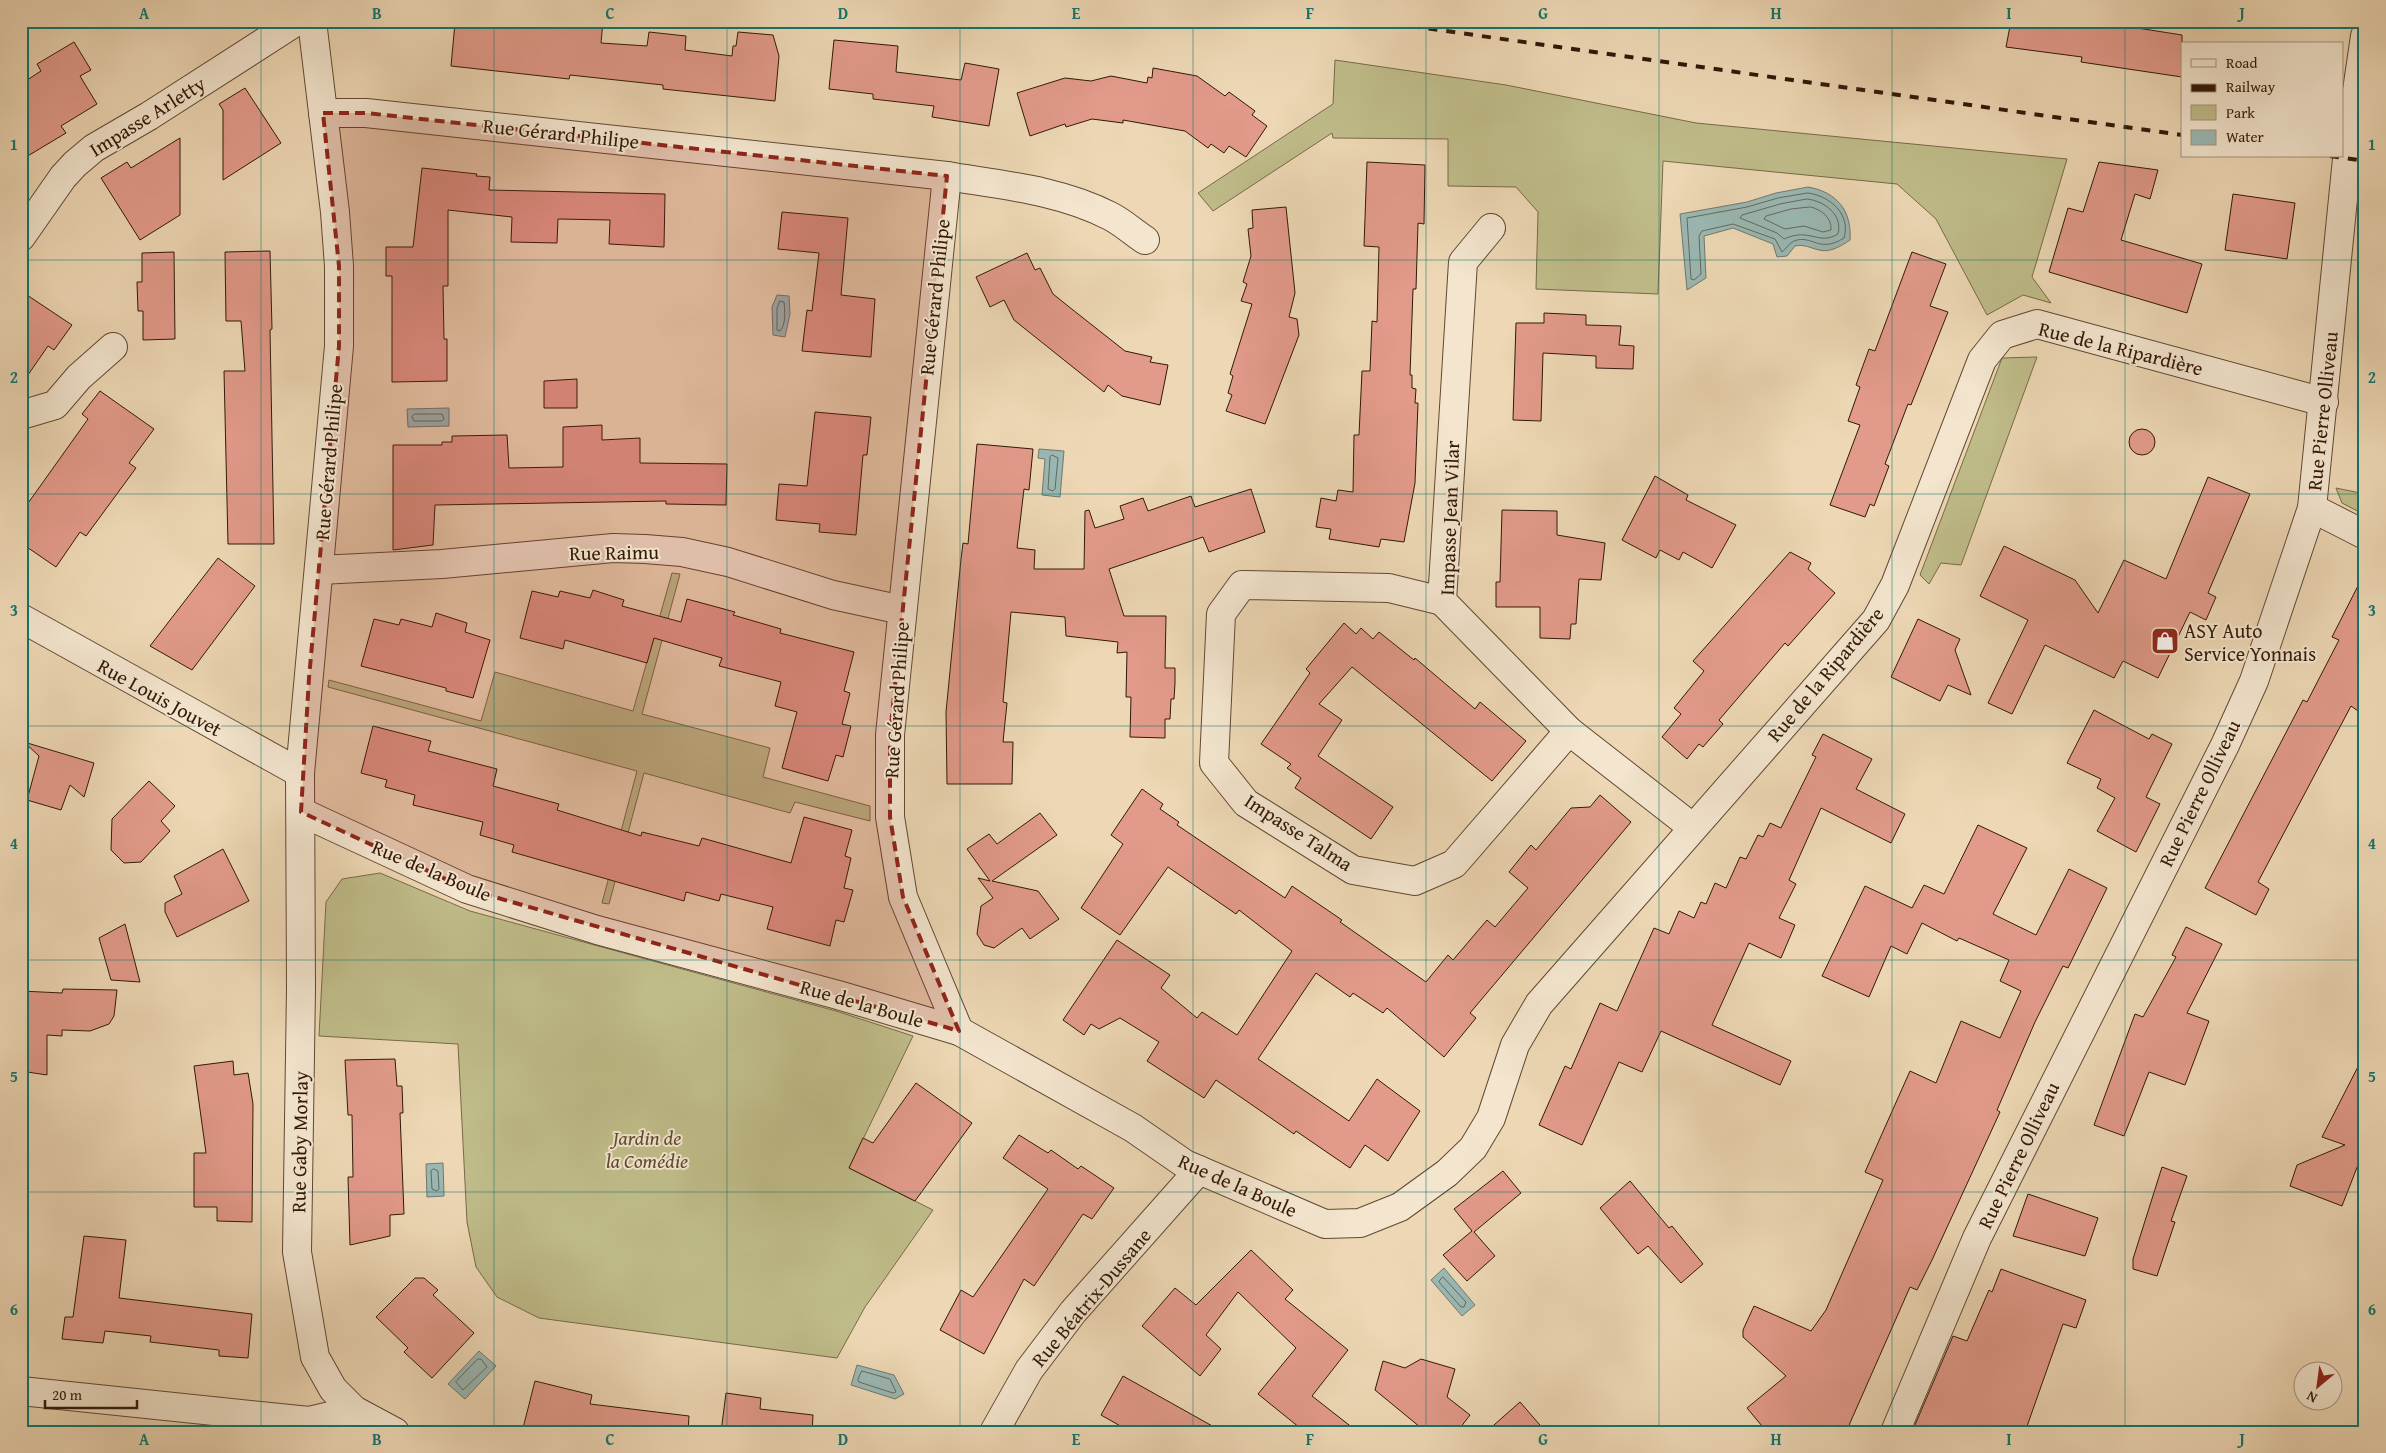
<svg xmlns="http://www.w3.org/2000/svg" width="2386" height="1453" font-family="'Gentium Book Plus',serif">
  <style>
    .green { fill: #bfbc89; stroke: #786a48 }
    .water { fill: #9ab8b3; stroke: #70786e }
    .lines { fill: none; stroke-linecap: round; stroke-linejoin: round }
    .shore { stroke: #66685d; stroke-width: 1 }
    .building { fill: #e29a8a; stroke: #321807 }
    .minor-casing { stroke: #614832; stroke-width: 30 }
    .minor { stroke: #f3e5ce; stroke-width: 28 }
    .rail { stroke: #321807; stroke-width: 4; stroke-dasharray: 9 9; stroke-linecap: butt }
    .marked { fill: #8f2418; fill-opacity: 0.2; stroke: #8f2418; stroke-width: 4; stroke-dasharray: 10 6; stroke-linejoin: round }
    .grid { fill: none; stroke: #0f766e; stroke-width: 1; stroke-opacity: 0.55 }
    .labels { text-anchor: middle; dominant-baseline: central; stroke-width: 4; stroke-linejoin: round; paint-order: stroke }
    .street-label { font-size: 20px; fill: #321807; stroke: #f3e5ce }
    .poi-label { font-size: 20px; fill: #321807; stroke: #f3e5ce; text-anchor: start }
    .park-label { font-size: 20px; font-style: italic; fill: #5c492e; stroke: #f3e5ce }
    .neatline { fill: none; stroke: #0f766e; stroke-width: 2 }
    .grid-label { font-size: 16px; text-anchor: middle; font-weight: bold; fill: #0f766e }
  </style>
  <rect width="100%" height="100%" fill="#edd7b4"/>
  <filter id="stains"><feTurbulence type="fractalNoise" baseFrequency=".004" numOctaves="4"/><feColorMatrix values="0 0 0 0 .2 0 0 0 0 .09 0 0 0 0 .02 0 0 0 .5 -.17"/></filter>
  <radialGradient id="worn" r=".72"><stop offset=".6" stop-color="#630" stop-opacity="0"/><stop offset="1" stop-color="#630" stop-opacity=".3"/></radialGradient>
  <g class="green">
    <path d="M1335 60 1506 85 1696 123 2067 159 2032 277 2051 303 2023 295 1987 315 1936 219 1897 184 1663 161 1658 294 1536 289 1538 212 1516 187 1448 186V139L1333 138 1332 133 1213 211 1198 193 1333 104Z"/>
    <path d="M2037 357 1961 565 1941 563 1929 584 1920 575 2002 358Z"/>
    <path d="M2336 488 2365 494V515L2342 503Z"/>
    <path d="M672 573 680 574 642 714 770 748 763 777 870 806V821L795 802 790 813 644 773 609 904 602 903 637 771 328 687 329 680 481 721 495 672 633 711Z"/>
    <path d="M380 873 470 911 836 1011 913 1036 849 1168 933 1210 865 1307 837 1358 539 1318 497 1297 476 1267 467 1222 458 1044 319 1036 326 902 342 879Z"/>
  </g>
  <g class="water">
    <path d="M1808 187C1837 192 1852 211 1850 240 1841 246 1830 253 1819 250 1810 248 1805 244 1795 246L1787 256 1777 257 1773 244 1733 228 1704 236 1706 278 1687 290 1680 214 1747 202 1776 193Z"/>
    <path d="M777 295 789 296 790 314 785 337 773 335 772 307Z"/>
    <path d="M449 408V426L408 427 407 409Z"/>
    <path d="M1039 449 1064 451 1060 497 1042 495 1045 459 1038 458Z"/>
    <path d="M443 1163 444 1196 427 1197 426 1164Z"/>
    <path d="M1444 1268 1475 1305 1462 1316 1431 1280Z"/>
    <path d="M479 1351 496 1366 465 1399 448 1384Z"/>
    <path d="M857 1365 894 1375 904 1394 895 1399 851 1385Z"/>
  </g>
  <g class="lines">
    <g class="shore">
      <path d="M1808 193C1830 196 1851 214 1844 238 1819 254 1812 234 1794 241 1789 243 1786 249 1782 252L1775 239 1733 224 1702 231 1699 236 1701 274 1694 280 1691 279 1687 218 1747 207 1778 198Z"/>
      <path d="M1807 199C1825 201 1843 215 1838 234 1818 246 1810 227 1784 239L1777 233 1740 218 1742 215 1780 204Z"/>
      <path d="M1811 207C1822 210 1832 218 1831 230L1823 232 1804 226 1785 229 1764 219 1766 216 1791 209Z"/>
      <path d="M780 301 784 302C785 311 786 325 780 331L777 330V309Z"/>
      <path d="M415 414H442L444 419 442 421H414L412 417Z"/>
      <path d="M1052 455 1058 458 1055 489 1053 491 1048 489 1050 457Z"/>
      <path d="M434 1169 438 1171 439 1189 437 1191 432 1189 431 1171Z"/>
      <path d="M1443 1277 1466 1302 1464 1307H1461L1439 1282Z"/>
      <path d="M478 1359H481L487 1367 463 1390 456 1382Z"/>
      <path d="M862 1371 890 1379 896 1392 893 1393 859 1382 858 1380Z"/>
    </g>
  </g>
  <g class="building">
    <path d="M471 21H514L568 27 569 21H603L601 43 647 46 649 32 686 36 685 50 732 56 733 46H736L738 32 773 35 779 56 775 101 663 89V85L570 75 569 79 451 66 455 23 470 24Z"/>
    <path d="M2011 21H2093L2182 35V77L2081 62 2082 57 2006 47Z"/>
    <path d="M834 40 898 46 896 72 961 80 965 63 999 69 989 126 932 117 934 106 873 99V94L829 89Z"/>
    <path d="M74 42 91 70 80 76 97 104 61 126 66 133 21 160V84L41 71 37 64Z"/>
    <path d="M1153 68 1197 76 1225 96 1229 92 1255 111 1252 115 1267 126 1246 157 1229 146 1224 153 1211 144 1208 148 1185 131 1123 120V123L1092 119 1066 127 1065 124 1030 136 1017 93 1065 78 1091 81 1111 76 1147 83 1148 77 1152 78Z"/>
    <path d="M245 88 281 143 223 180V110L219 104Z"/>
    <path d="M180 138V215L140 240 101 178 127 162 131 168Z"/>
    <path d="M1367 162 1425 165 1424 224 1418 223 1416 289H1413L1410 375H1412V388L1416 389 1415 403H1418L1415 483 1404 542 1381 539 1379 547 1329 539 1331 529 1316 527 1321 498 1336 501 1338 490 1353 492 1354 435H1359L1362 371H1370L1372 321 1377 322 1379 247 1364 246Z"/>
    <path d="M2099 162 2158 170 2150 199 2135 194 2121 240 2202 264 2187 313 2049 272 2068 208 2083 212Z"/>
    <path d="M422 168 477 174 476 176 490 177 489 190 665 194 664 247 609 244 610 220 558 219 557 243 511 242 512 217 448 210V286H443L444 339H447V381L392 382V276H386V247H413Z"/>
    <path d="M2233 194 2295 203 2287 259 2225 250Z"/>
    <path d="M1286 207 1295 293 1289 317 1297 319 1299 335 1265 424 1226 411 1232 395 1228 393 1233 376 1230 374 1252 304 1241 301 1247 284 1243 282 1251 256 1248 229 1253 228 1252 210Z"/>
    <path d="M782 212 848 218 841 295 875 299 871 357 802 351 807 310 812 311 819 253 778 249Z"/>
    <path d="M270 251 272 329 270 330 274 544H228L224 371H245L241 321H226L225 252Z"/>
    <path d="M174 252 175 339 143 340V311H138L137 282H142V253Z"/>
    <path d="M1912 252 1946 264 1930 306 1948 312 1911 405 1908 404 1885 464 1889 466 1874 506 1870 504 1865 517 1830 505 1860 425 1848 421 1860 387 1856 385 1869 349 1875 351Z"/>
    <path d="M1027 253 1035 270 1040 268 1053 294 1073 310 1125 351 1152 357 1150 362 1168 365 1160 405 1122 396 1108 385 1104 392 1014 320 1004 300 990 307 976 277Z"/>
    <path d="M21 291 72 325 54 350 48 346 21 385Z"/>
    <path d="M1544 313 1586 315V325L1621 326 1619 345 1634 346 1633 369 1596 368V356L1543 353 1541 421 1513 420 1516 323H1544Z"/>
    <path d="M577 379V408H544V381Z"/>
    <path d="M100 391 154 429 129 463 136 468 86 536 80 532 56 567 21 543V513L88 419 82 414Z"/>
    <path d="M815 412 871 417 867 455H863L856 535 819 532 820 524 776 520 779 484 807 486Z"/>
    <path d="M602 425V440L640 438V463L727 464 726 505 666 504V501L435 505 433 545 393 550V445H442V442H452V436L507 435 509 468 563 467V427Z"/>
    <circle cx="2142" cy="442" r="13"/>
    <path d="M977 444 1033 449 1029 490 1024 489 1017 548 1035 550 1034 569H1084L1085 511 1089 510 1095 528 1124 519 1120 506 1143 498 1148 511 1191 496 1195 507 1251 489 1265 532 1209 552 1203 537 1109 569 1124 616H1166L1165 668H1175V683L1174 699H1171L1170 719H1165V738L1130 737 1131 697H1126L1127 652 1117 653 1118 642 1066 636 1065 617 1011 612 1003 702 1007 703 1003 742H1013L1012 784H947L946 712 961 559 963 543 968 544Z"/>
    <path d="M1655 476 1688 495 1686 500 1736 525 1712 568 1683 552 1679 560 1660 550 1656 558 1622 540Z"/>
    <path d="M2208 477 2250 494 2208 593 2216 597 2206 620 2190 612 2158 678 2123 661 2114 678 2045 645 2012 714 1988 703 2028 620 1980 596 2004 546 2075 580 2098 613 2124 560 2166 579Z"/>
    <path d="M1502 510 1557 511V535L1605 543 1601 580 1579 579 1576 624H1571L1570 639 1540 638V607H1496V582H1500Z"/>
    <path d="M1790 552 1811 563 1808 569 1835 593 1788 646 1785 643 1719 720 1723 724 1703 747 1699 744 1687 759 1662 737 1681 714 1674 708 1704 671 1693 661Z"/>
    <path d="M218 558 255 586 192 670 150 646Z"/>
    <path d="M2365 572V697L2358 711 2351 706 2258 882 2269 889 2256 915 2205 888 2303 700 2307 702 2339 640 2332 637Z"/>
    <path d="M593 590 624 600 622 606 681 622 687 599 735 612 733 615 781 629 780 633 854 652 844 691 850 693 842 724 851 726 843 757 836 755 828 781 782 768 797 712 775 706 781 682 719 666 722 658 654 638 647 663 565 640 563 649 520 638 532 591 558 597 560 591 590 598Z"/>
    <path d="M436 613 467 623 465 632 490 640 473 698 446 691V688L361 666 374 619 399 625 401 619 432 627Z"/>
    <path d="M1918 619 1960 639 1955 650 1971 695 1948 685 1940 701 1891 677Z"/>
    <path d="M1344 623 1356 634 1361 628 1373 639 1379 632 1414 660 1415 658 1475 709 1480 702 1526 741 1492 781 1352 667 1319 704 1342 720 1318 756 1393 807 1371 839 1295 788 1301 778 1287 768 1291 764 1261 744 1310 673 1306 669Z"/>
    <path d="M2094 710 2149 739 2152 734 2172 744 2146 797 2160 804 2136 852 2097 831 2115 798 2097 788 2101 779 2067 763Z"/>
    <path d="M373 726 431 741 428 751 497 769 493 786 559 804 557 810 641 836 642 832 699 846 702 838 791 863 804 817 852 830 845 856 851 858 844 888 853 890 844 922 836 920 830 946 767 929 773 907 721 894 719 901 686 892 684 901 512 852 514 845 480 835 483 822 413 805 415 795 385 787 387 780 361 773Z"/>
    <path d="M1823 734 1872 759 1856 789 1905 814 1891 843 1821 808 1789 880 1796 884 1779 918 1795 925 1781 958 1749 943 1712 1025 1791 1061 1780 1085 1661 1031 1642 1072 1619 1062 1582 1145 1539 1125 1565 1066 1571 1069 1600 1003 1617 1011 1654 928 1669 934 1679 911 1694 918 1701 902 1706 904 1715 883 1726 888 1740 857 1746 859 1758 835 1763 837 1770 823 1781 828 1816 757 1812 755Z"/>
    <path d="M24 742 94 763 84 797 70 785 61 810 27 800 39 756Z"/>
    <path d="M149 781 175 806 161 821 170 831 141 862 124 863 111 850 112 819Z"/>
    <path d="M1142 789 1163 804 1160 809 1179 822 1177 825 1285 898 1292 886 1342 920 1340 922 1426 982 1448 955 1453 960 1487 920 1495 927 1528 888 1509 872 1531 845 1536 850 1571 808 1590 807 1600 795 1631 822 1470 1013 1476 1018 1444 1057 1387 1008 1383 1013 1353 993 1350 997 1316 973 1258 1059 1349 1121 1377 1079 1420 1111 1388 1161 1365 1145 1350 1168 1296 1131 1294 1134 1216 1080 1204 1098 1147 1061 1159 1042 1120 1018 1099 1029 1091 1024 1084 1035 1063 1020 1117 940 1170 975 1161 988 1197 1018 1202 1012 1237 1035 1292 951 1239 910 1236 914 1168 867 1120 935 1081 908 1123 844 1111 835Z"/>
    <path d="M1040 813 1057 835 992 881 1038 891 1059 919 1030 939 1022 928 994 948 984 945 977 934 981 906 993 898 978 878 990 881 967 849 989 834 997 844Z"/>
    <path d="M1978 825 2027 848 1993 914 2036 935 2069 869 2107 888 2068 968 2063 966 2035 1022 1997 1110 2000 1112 1932 1260 1917 1290 1910 1287 1846 1432H1767L1747 1408 1786 1376 1743 1337V1330L1754 1306 1811 1331 1826 1310 1883 1180 1865 1172 1910 1071 1936 1083 1961 1021 2000 1038 2021 991 2000 981 2009 960 1959 938 1957 941 1922 923 1907 954 1891 946 1869 997 1822 976 1865 886 1912 908 1924 885 1944 894Z"/>
    <path d="M223 849 249 901 177 937 165 912V903L182 894 174 876Z"/>
    <path d="M125 924 140 982 111 980 99 938Z"/>
    <path d="M2186 927 2222 944 2187 1013 2209 1021 2185 1085 2149 1072 2124 1136 2094 1125 2135 1014 2143 1017 2176 957 2172 955Z"/>
    <path d="M63 989 117 990 114 1016 109 1024 90 1031 62 1030V1036L47 1035V1075L21 1071V991L62 993Z"/>
    <path d="M2365 1053V1152H2363L2342 1206 2290 1186 2297 1165 2345 1145 2322 1137Z"/>
    <path d="M395 1059 397 1086H402L403 1113H400L404 1214 390 1215V1236L350 1245 348 1177H353L352 1115H348L345 1060Z"/>
    <path d="M233 1061 234 1075 248 1073 253 1104 252 1222 217 1221V1207H194V1153H206L194 1066Z"/>
    <path d="M916 1083 972 1123 915 1201 849 1168 863 1138 873 1143Z"/>
    <path d="M1019 1135 1048 1153 1051 1150 1078 1169 1081 1166 1114 1188 1092 1219 1083 1214 1034 1286 1024 1279 984 1354 940 1330 961 1290 973 1297 1048 1189 1003 1158Z"/>
    <path d="M2162 1167 2187 1176 2171 1221 2175 1222 2157 1276 2133 1269V1259Z"/>
    <path d="M1503 1171 1521 1193 1474 1232 1495 1256 1467 1281 1443 1255 1472 1231 1454 1209Z"/>
    <path d="M1630 1181 1669 1228 1672 1226 1703 1264 1681 1283 1648 1246 1638 1254 1600 1208Z"/>
    <path d="M2028 1194 2098 1218 2085 1256 2013 1236Z"/>
    <path d="M84 1236 126 1240 119 1298 252 1314 248 1358 219 1356V1350L150 1342 151 1336 105 1331 103 1343 62 1339 65 1317H73Z"/>
    <path d="M1251 1250 1293 1290 1285 1299 1348 1350 1312 1396 1358 1432H1305L1258 1394 1296 1348 1238 1292 1206 1335 1221 1349 1200 1376 1142 1326 1175 1288 1196 1305Z"/>
    <path d="M2001 1269 2086 1300 2076 1328 2063 1324 2025 1432H1912L1953 1336 1967 1341 1989 1290 1992 1292Z"/>
    <path d="M415 1278H424L438 1290 433 1295 474 1333 432 1378 404 1352 408 1348 376 1317Z"/>
    <path d="M1421 1359 1455 1369 1447 1397 1470 1415 1457 1432H1426L1375 1390 1383 1361 1405 1368Z"/>
    <path d="M1123 1376 1223 1432H1131L1101 1415Z"/>
    <path d="M535 1381 592 1395 590 1404 689 1416 688 1432H522Z"/>
    <path d="M726 1393 761 1398 760 1409 813 1415 812 1432H721Z"/>
    <path d="M1520 1402 1546 1432H1486Z"/>
  </g>
  <g class="lines">
    <defs>
      <g id="minor">
        <path d="M312 21 335 212 339 266V346L300 773 301 989 297 1252 315 1357 333 1389 354 1410 395 1432"/>
        <path d="M323 113H366L947 176 890 735V817L903 897 959 1031"/>
        <path d="M947 176C1001 185 1060 190 1110 216 1122 222 1133 232 1145 240"/>
        <path d="M1491 228 1463 262 1442 601 1569 731 1692 827"/>
        <path d="M21 237 63 177 75 164 94 148 149 116 297 21"/>
        <path d="M21 415 55 405 79 377 113 347"/>
        <path d="M2312 508 2365 535"/>
        <path d="M319 570 442 564 613 548 645 549 682 552 728 562 833 595 902 610"/>
        <path d="M1442 601 1389 588 1242 585 1221 614 1214 763 1246 803 1353 870 1415 881 1454 864 1569 731"/>
        <path d="M21 618 300 773"/>
        <path d="M301 812 467 889 597 930 838 995 959 1031 1133 1128 1185 1164 1325 1224 1360 1223 1400 1207 1447 1173 1473 1148 1491 1118 1515 1045 1539 1004 1876 620 1895 585 1982 360 2002 335 2037 324 2324 402"/>
        <path d="M21 1391 309 1421 354 1410"/>
        <path d="M994 1432 1029 1370 1073 1312 1199 1170"/>
        <path d="M1895 1432 1977 1238 2225 745 2254 681 2312 508 2347 159 2365 36"/>
      </g>
    </defs>
    <use href="#minor" class="minor-casing"/>
    <use href="#minor" class="minor"/>
    <g class="rail">
      <path d="M1375 21 2182 135"/>
      <path d="M2330 156 2365 161"/>
    </g>
  </g>
  <path class="marked" d="M323 113H366L947 176 890 735V817L903 897 959 1031 467 889 301 812 309 678 339 346V266Z"/>
  <path class="grid" d="M261 21V1432M494 21V1432M727 21V1432M960 21V1432M1193 21V1432M1426 21V1432M1659 21V1432M1892 21V1432M2125 21V1432M21 260H2365M21 494H2365M21 726H2365M21 960H2365M21 1192H2365"/>
  <defs>
    <symbol id="shop-square" viewBox="-11 -11 22 22"><rect x="-9" y="-9" width="18" height="18" rx="4" fill="#8f2418" stroke="#f3e5ce"/><path d="M-5-2.5h2.3a2.7 3.5 0 0 1 5.4 0H5L5.5 6h-11ZM-1.5-2.5h3a1.5 2.3 0 0 0-3 0Z" fill="#fff"/></symbol>
  </defs>
  <g fill-rule="evenodd">
    <use href="#shop-square" x="2149" y="625" width="32" height="32"/>
  </g>
  <g class="labels">
    <g class="street-label">
      <text transform="translate(147 116) rotate(-32)">Impasse Arletty</text>
      <text transform="translate(561 133) rotate(6)">Rue Gérard Philipe</text>
      <text transform="translate(934 297) rotate(-84)">Rue Gérard Philipe</text>
      <text transform="translate(2121 348) rotate(14)">Rue de la Ripardière</text>
      <text transform="translate(2322 411) rotate(-84)">Rue Pierre Olliveau</text>
      <text transform="translate(328 462) rotate(-85)">Rue Gérard Philipe</text>
      <text transform="translate(1449 518) rotate(-88)">Impasse Jean Vilar</text>
      <text transform="translate(614 552) rotate(-1)">Rue Raimu</text>
      <text transform="translate(1825 674) rotate(-50)">Rue de la Ripardière</text>
      <text transform="translate(160 697) rotate(29)">Rue Louis Jouvet</text>
      <text transform="translate(896 700) rotate(-86)">Rue Gérard Philipe</text>
      <text transform="translate(2199 793) rotate(-64)">Rue Pierre Olliveau</text>
      <text transform="translate(1299 832) rotate(33)">Impasse Talma</text>
      <text transform="translate(432 870) rotate(23)">Rue de la Boule</text>
      <text transform="translate(862 1003) rotate(16)">Rue de la Boule</text>
      <text transform="translate(299 1142) rotate(-89)">Rue Gaby Morlay</text>
      <text transform="translate(2018 1155) rotate(-64)">Rue Pierre Olliveau</text>
      <text transform="translate(1238 1185) rotate(24)">Rue de la Boule</text>
      <text transform="translate(1091 1297) rotate(-50)">Rue Béatrix-Dussane</text>
    </g>
    <g class="poi-label">
      <text x="2184" y="630">ASY Auto<tspan x="2184" dy="23">Service Yonnais</tspan></text>
    </g>
    <g class="park-label">
      <text x="647" y="1137">Jardin de<tspan x="647" dy="23">la Comédie</tspan></text>
    </g>
  </g>
  <rect width="2386" height="1453" fill="none" stroke="#edd7b4" stroke-width="55"/>
  <rect x="2181" y="42" width="162" height="115" fill="#f3e5ce" stroke="#a6937e"/>
  <rect x="2191" y="59" width="25" height="8" fill="#f3e5ce" stroke="#a6937e"/>
  <text x="2226" y="68" font-size="15" fill="#321807">Road</text>
  <rect x="2191" y="84" width="25" height="8" fill="#321807" stroke="#a6937e"/>
  <text x="2226" y="92" font-size="15" fill="#321807">Railway</text>
  <rect x="2191" y="105" width="25" height="15" fill="#bfbc89" stroke="#a6937e"/>
  <text x="2226" y="118" font-size="15" fill="#321807">Park</text>
  <rect x="2191" y="130" width="25" height="15" fill="#9ab8b3" stroke="#a6937e"/>
  <text x="2226" y="142" font-size="15" fill="#321807">Water</text>
  <g transform="translate(2318 1386) rotate(209)"><circle r="24" fill="#f3e5ce" stroke="#a6937e"/>
  <path d="M0-4L9 19L0 12L-9 19Z" fill="#8f2418"/>
  <text y="-8" font-size="14" font-weight="bold" text-anchor="middle" fill="#321807">N</text>
  </g>
  <path d="M45 1400v8h92v-8" fill="none" stroke="#321807" stroke-width="2.5"/>
  <text x="52" y="1400" font-size="15" fill="#321807" stroke="#f3e5ce" stroke-width="4" paint-order="stroke">20 m</text>
  <rect x="28" y="28" width="2330" height="1398" class="neatline"/>
  <g class="grid-label">
    <text x="144" y="19">A</text>
    <text x="377" y="19">B</text>
    <text x="610" y="19">C</text>
    <text x="843" y="19">D</text>
    <text x="1076" y="19">E</text>
    <text x="1310" y="19">F</text>
    <text x="1543" y="19">G</text>
    <text x="1776" y="19">H</text>
    <text x="2009" y="19">I</text>
    <text x="2242" y="19">J</text>
    <text x="14" y="150">1</text>
    <text x="2372" y="150">1</text>
    <text x="14" y="383">2</text>
    <text x="2372" y="383">2</text>
    <text x="14" y="616">3</text>
    <text x="2372" y="616">3</text>
    <text x="14" y="849">4</text>
    <text x="2372" y="849">4</text>
    <text x="14" y="1082">5</text>
    <text x="2372" y="1082">5</text>
    <text x="14" y="1315">6</text>
    <text x="2372" y="1315">6</text>
    <text x="144" y="1445">A</text>
    <text x="377" y="1445">B</text>
    <text x="610" y="1445">C</text>
    <text x="843" y="1445">D</text>
    <text x="1076" y="1445">E</text>
    <text x="1310" y="1445">F</text>
    <text x="1543" y="1445">G</text>
    <text x="1776" y="1445">H</text>
    <text x="2009" y="1445">I</text>
    <text x="2242" y="1445">J</text>
  </g>
  <rect width="100%" height="100%" filter="url(#stains)"/>
  <rect width="100%" height="100%" fill="url(#worn)"/>
</svg>
